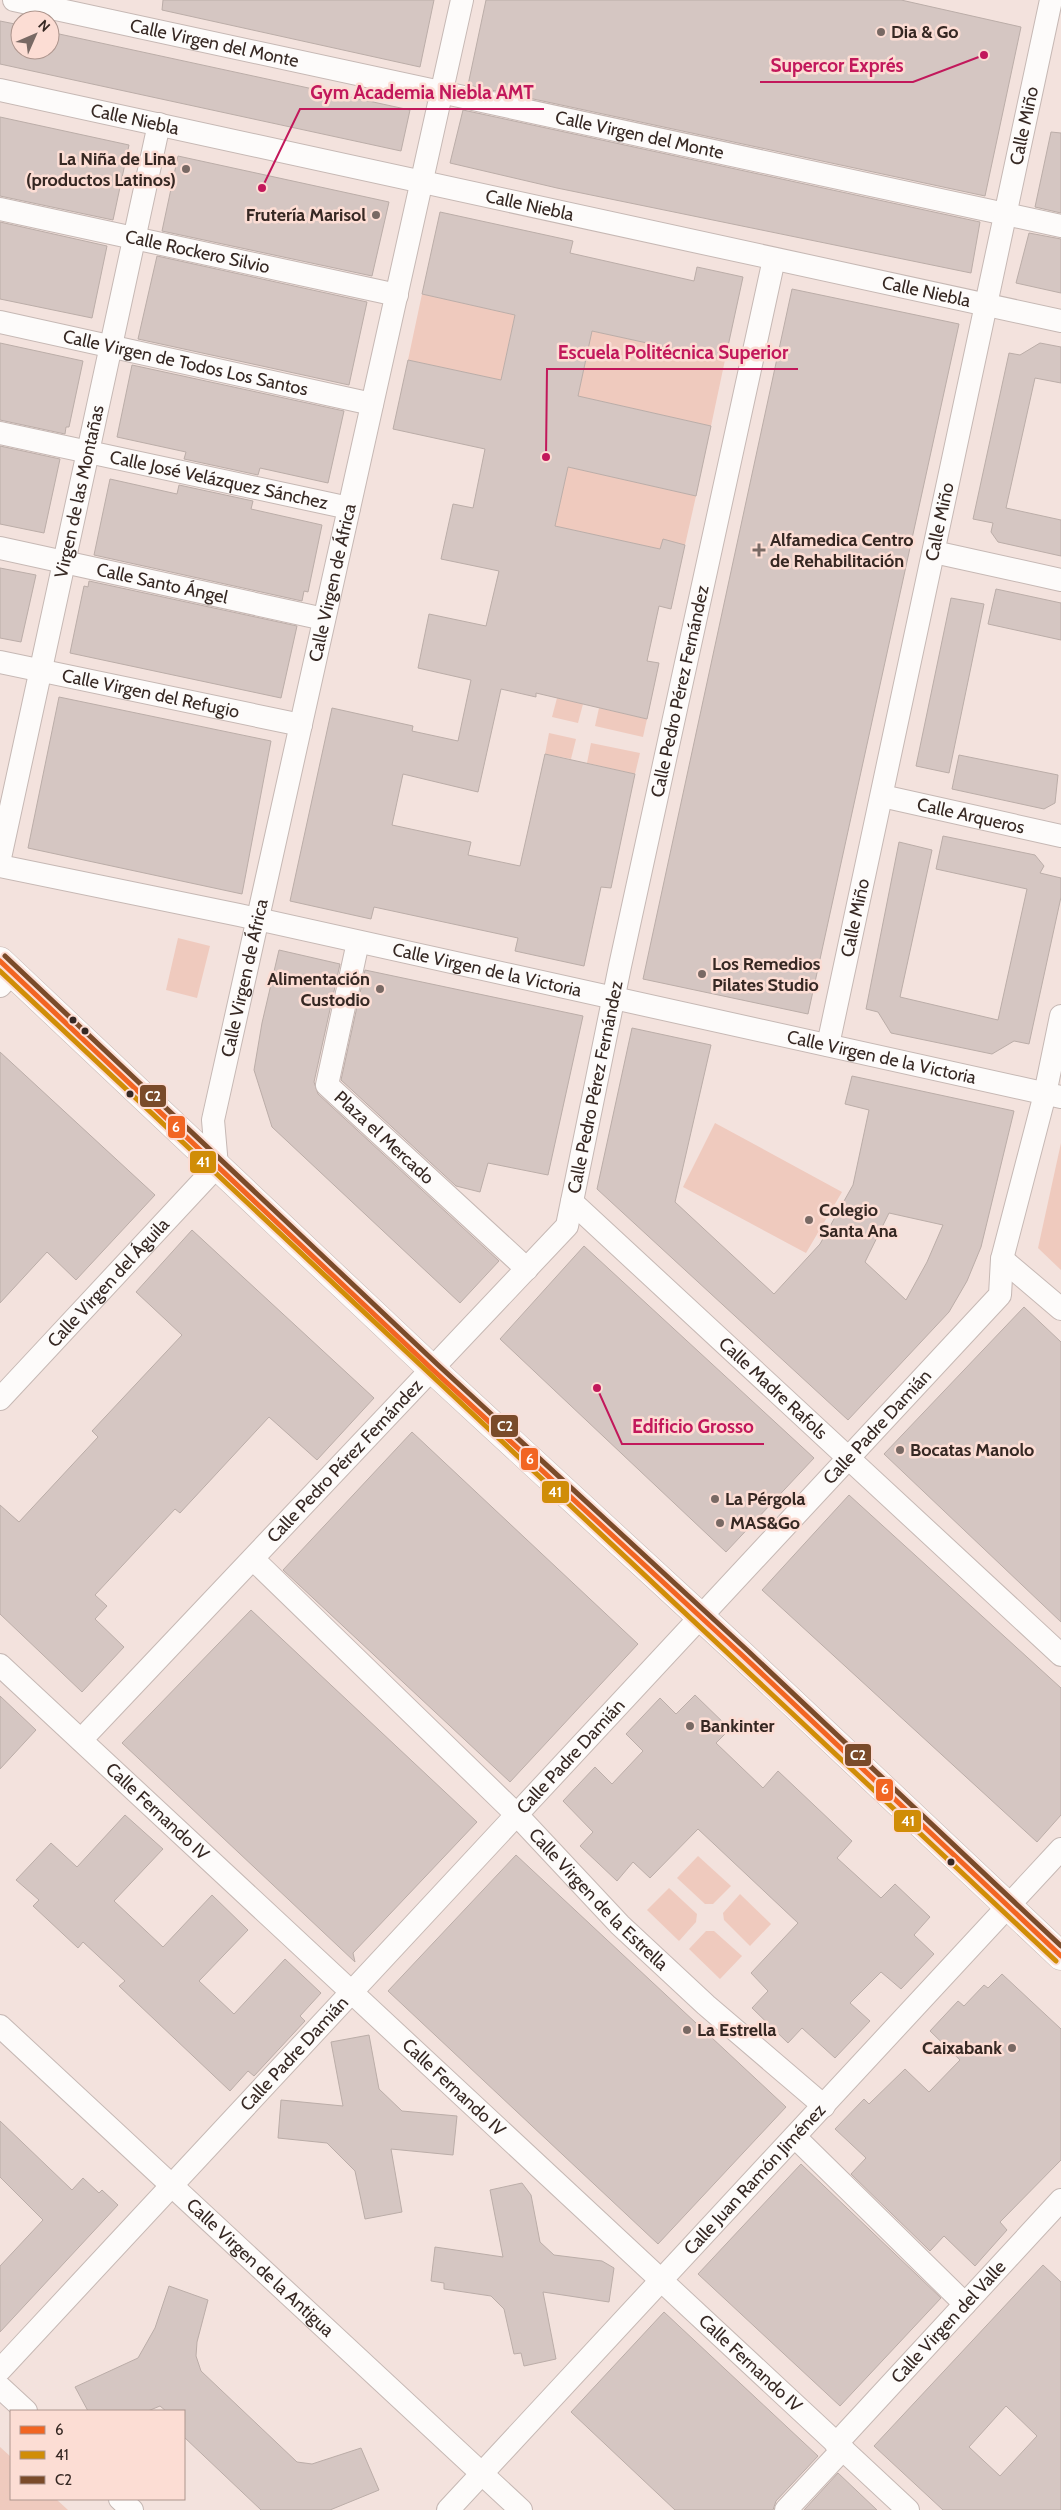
<svg xmlns="http://www.w3.org/2000/svg" width="1061" height="2510" font-family="Cabin,sans-serif">
  <style>
    .green { fill: #efcabe }
    .building { fill: #d5c6c2; stroke: #bbada8; fill-rule: evenodd }
    .lines { fill: none; stroke-linecap: round; stroke-linejoin: round }
    .street-casing { stroke: #c6b8b4; stroke-width: 24 }
    .secondary-casing { stroke: #c6b8b4; stroke-width: 29 }
    .street { stroke: #fdfbfa; stroke-width: 22 }
    .secondary { stroke: #fdfbfa; stroke-width: 28 }
    .bus-1-casing { stroke: #fcddd4; stroke-width: 9 }
    .bus-2-casing { stroke: #fcddd4; stroke-width: 9 }
    .bus-3-casing { stroke: #fcddd4; stroke-width: 9 }
    .bus-1 { stroke: #f26522; stroke-width: 5 }
    .bus-2 { stroke: #d08d07; stroke-width: 5 }
    .bus-3 { stroke: #7a4b2a; stroke-width: 5 }
    .poi-dot { fill: #786964; stroke: #fcddd4; stroke-width: 2 }
    .bus-dot { fill: #362823; stroke: #fcddd4; stroke-width: 2 }
    .labels { text-anchor: middle; dominant-baseline: central; stroke-width: 5; stroke-linejoin: round; paint-order: stroke }
    .poi-label { font-size: 18px; font-weight: bold; fill: #362823; stroke: #fcddd4; text-anchor: start }
    .street-label { font-size: 18px; fill: #362823; stroke: #fcddd4 }
    .leader { fill: none; stroke: #c2185b; stroke-width: 2 }
    .callout-dot { fill: #c2185b; stroke: #fcddd4; stroke-width: 2 }
    .callout-label { font-size: 19px; text-anchor: middle; font-weight: bold; fill: #c2185b; stroke: #fcddd4; stroke-width: 5; stroke-linejoin: round; paint-order: stroke }
    .line-badge { stroke: #fcddd4; stroke-width: 2 }
    .badge-label { font-size: 14px; text-anchor: middle; font-weight: bold; fill: #fff }
  </style>
  <rect width="100%" height="100%" fill="#f3e2dd"/>
  <g class="green">
    <path d="M422 294 515 315 501 380 408 360Z"/>
    <path d="M592 331 725 360 711 426 578 396Z"/>
    <path d="M568 467 696 496 685 545 663 540 660 549 555 526Z"/>
    <path d="M557 698 583 704 578 723 552 717Z"/>
    <path d="M599 708 647 719 643 737 595 726Z"/>
    <path d="M549 733 576 739 571 759 545 754Z"/>
    <path d="M591 743 640 753 635 774 587 763Z"/>
    <path d="M178 938 210 946 197 998 166 990Z"/>
    <path d="M715 1123 842 1192 806 1253 683 1187Z"/>
    <path d="M1061 1143V1270L1038 1248Z"/>
    <path d="M698 1856 731 1886 713 1904H705L677 1878Z"/>
    <path d="M669 1888 697 1914 696 1922 679 1941 647 1910Z"/>
    <path d="M740 1894 771 1924 750 1946 724 1920 723 1913Z"/>
    <path d="M706 1931H714L742 1956 720 1979 689 1949Z"/>
    <path d="M0 2447 11 2457V2499H56L68 2510H0Z"/>
  </g>
  <g class="building">
    <path d="M163 0H434L420 67 162 10Z"/>
    <path d="M486 0H901L1021 27 985 196 468 85Z"/>
    <path d="M0 21 20 25V50H50V32L410 110 401 151 0 64Z"/>
    <path d="M463 110 980 222 971 273 557 188 450 163Z"/>
    <path d="M0 117 129 145 113 220 0 196Z"/>
    <path d="M1051 132 1061 133V213L1035 207Z"/>
    <path d="M178 156 389 202 372 276 162 231Z"/>
    <path d="M440 212 573 241 570 253 694 281 697 267 743 277 725 360 592 331 578 396 711 426 696 496 568 467 555 526 660 549 663 539 685 545 671 609 659 606 647 661 659 663 647 719 536 693V697L501 689 478 792 403 774 392 825 471 842 468 855 520 866 545 754 635 774 611 888 601 887 584 966 515 951 518 938 374 907 371 919 290 901 332 708 413 726 412 731 458 741 471 680 418 668 429 614 486 626 499 571 441 559 453 504 473 508 485 449 393 429 408 360 501 380 515 315 422 294Z"/>
    <path d="M0 222 107 246 92 318 0 299Z"/>
    <path d="M1029 233 1061 239V293L1016 283Z"/>
    <path d="M157 256 367 302 349 385 138 339Z"/>
    <path d="M792 289 959 324 808 1014 643 979Z"/>
    <path d="M0 343 83 361 69 427H66L65 434 0 420Z"/>
    <path d="M1040 343 1061 347V383L1035 378 1006 508 1061 520V556L998 542 991 532 993 523 973 519 1009 353 1020 355Z"/>
    <path d="M132 365 344 411 328 483 260 468 258 475 184 459 186 452 117 437Z"/>
    <path d="M0 446 60 459 44 533 0 524Z"/>
    <path d="M110 479 177 494 179 485 253 501 251 509 322 525 308 592 304 591 302 601 94 555Z"/>
    <path d="M0 568 36 575 21 642 0 638Z"/>
    <path d="M89 581 297 626 281 698 70 653 84 586 88 587Z"/>
    <path d="M996 589 1061 603V640L988 624Z"/>
    <path d="M951 598 984 604 949 773 916 766Z"/>
    <path d="M59 697 271 741 242 894 28 848Z"/>
    <path d="M959 755 1058 775 1055 803 1044 809 952 789Z"/>
    <path d="M943 836 1035 855 1044 866 1040 873 1061 878V897L1029 1044 1014 1041 992 1054 891 1033 878 1012 866 1009 899 842 932 850 900 997 998 1020 1027 889 936 869Z"/>
    <path d="M279 950 340 964 314 1082 318 1094 499 1261 460 1303 272 1127 254 1070 262 1023Z"/>
    <path d="M365 970 583 1016 548 1175 488 1163 480 1192 456 1186 341 1080Z"/>
    <path d="M632 1028 711 1045 675 1202 774 1294 820 1244 853 1185 869 1110 845 1104 852 1076 1014 1111 981 1247 967 1281 949 1312 848 1420 597 1189ZM889 1213 943 1225 927 1262 906 1300 865 1262Z"/>
    <path d="M0 1052 155 1195 76 1280 47 1252 0 1303Z"/>
    <path d="M192 1230 374 1398 317 1460 269 1417 180 1513 175 1509 95 1595 107 1606 95 1619 124 1647 82 1692 0 1614V1505L19 1522 98 1437 92 1431 182 1335 136 1292Z"/>
    <path d="M584 1246 814 1458 726 1552 500 1339Z"/>
    <path d="M1024 1307 1061 1342V1622L884 1454Z"/>
    <path d="M412 1432 638 1644 510 1782 283 1570Z"/>
    <path d="M849 1495 1061 1688V1815L1037 1842 762 1590Z"/>
    <path d="M251 1610 477 1822 353 1953 355 1962 122 1743Z"/>
    <path d="M695 1695 730 1729 716 1743 763 1788 778 1771 852 1841 837 1858 881 1898 895 1884 930 1917 914 1935 934 1954 901 1989 881 1972 850 2003 870 2021 835 2058 802 2028 788 2043 752 2008 768 1991 751 1973 798 1923 698 1829 650 1878 633 1862 617 1881 580 1846 593 1832 563 1801 595 1767 612 1784 643 1751 626 1734 660 1698 676 1714Z"/>
    <path d="M0 1696 36 1730 0 1769Z"/>
    <path d="M125 1815 163 1849 114 1901 163 1947 212 1895 248 1930 199 1981 234 2014 285 1959 321 1993 300 2016 305 2021 254 2076 248 2071 230 2091 119 1986 125 1981 83 1942 78 1948 33 1906 39 1900 16 1880 51 1843 77 1867Z"/>
    <path d="M516 1855 786 2107 658 2244 388 1991Z"/>
    <path d="M1002 1974 1061 2029V2160L1000 2222 1007 2230 975 2266 944 2236 930 2251 851 2174 866 2158 835 2129 864 2099 869 2104 905 2069 929 2092 960 2060 930 2031 958 2001 964 2006 984 1985 988 1988Z"/>
    <path d="M369 2035 379 2089 402 2111 457 2116 453 2155 391 2149 402 2212 365 2219 355 2171 327 2143 278 2138 281 2100 343 2106 331 2042Z"/>
    <path d="M0 2121 72 2190 83 2178 99 2193 102 2190 118 2205 0 2332V2266L43 2220 0 2177Z"/>
    <path d="M801 2164 941 2298 840 2406 698 2274Z"/>
    <path d="M522 2183 531 2195 540 2242 554 2255 602 2261 614 2268 609 2302 543 2292 556 2359 524 2366 521 2353 514 2354 504 2309 491 2296 444 2289V2283L431 2281 435 2247 503 2257 490 2190Z"/>
    <path d="M1043 2265 1061 2282V2510H943L874 2446ZM1006 2406 1037 2436 1000 2476 969 2447Z"/>
    <path d="M169 2286 208 2300 197 2342 196 2356 201 2371 297 2462 312 2464 361 2448 379 2490 330 2510H261L184 2437V2411H166L160 2406 148 2411H88L75 2387 138 2358 155 2328Z"/>
    <path d="M664 2312 818 2456 776 2501 773 2510H675L571 2412Z"/>
    <path d="M838 2473 877 2510H804Z"/>
  </g>
  <g class="lines">
    <defs>
      <g id="street">
        <path id="s1" d="M14 0 1061 226"/>
        <path id="s2" d="M0 90 1061 321"/>
        <path id="s3" d="M0 209 397 295"/>
        <path id="s4" d="M0 322 372 404"/>
        <path id="s5" d="M0 433 349 508"/>
        <path id="s6" d="M0 548 324 619"/>
        <path d="M934 552 1061 580"/>
        <path id="s7" d="M0 662 301 725"/>
        <path id="s8" d="M882 796 1061 836"/>
        <path id="s9" d="M0 858 159 124"/>
        <path id="s10" d="M0 866 239 915 1061 1097"/>
        <path id="s11" d="M358 942 327 1085 527 1269"/>
        <path d="M0 986 12 973"/>
        <path id="s12" d="M828 1045 1051 0"/>
        <path id="s13" d="M572 1202 1061 1655"/>
        <path d="M1002 1259 1061 1309"/>
        <path id="s14" d="M0 1399 217 1166 213 1120 462 0"/>
        <path id="s15" d="M253 1559 517 1815 620 1925 706 2005 824 2106"/>
        <path id="s16" d="M0 1665 908 2510"/>
        <path id="s17" d="M81 1740 567 1226 620 966 774 259"/>
        <path id="s18" d="M0 2026 521 2510"/>
        <path d="M795 2137 965 2304"/>
        <path id="s19" d="M0 2370 1000 1295 1002 1259 1045 1094 1061 1016"/>
        <path d="M0 2387 26 2411"/>
        <path id="s20" d="M836 2444 1061 2200"/>
        <path d="M120 2499 132 2510"/>
        <path id="s21" d="M448 2510 1061 1849"/>
        <path d="M786 2510 843 2449"/>
      </g>
      <path id="secondary" d="M0 961 432 1369 743 1656 1061 1956"/>
    </defs>
    <use href="#street" class="street-casing"/>
    <use href="#secondary" class="secondary-casing"/>
    <use href="#street" class="street"/>
    <use href="#secondary" class="secondary"/>
    <defs>
      <path id="bus-1" d="M0 961 432 1369 743 1656 1061 1956"/>
      <path id="bus-2" d="M0 971C351 1303 705 1630 1056 1961"/>
      <path id="bus-3" d="M5 956 437 1364 748 1651 1061 1946"/>
    </defs>
    <use href="#bus-1" class="bus-1-casing"/>
    <use href="#bus-2" class="bus-2-casing"/>
    <use href="#bus-3" class="bus-3-casing"/>
    <use href="#bus-1" class="bus-1"/>
    <use href="#bus-2" class="bus-2"/>
    <use href="#bus-3" class="bus-3"/>
  </g>
  <g class="poi-dot">
    <circle cx="881" cy="32" r="5"/>
    <circle cx="186" cy="169" r="5"/>
    <circle cx="376" cy="215" r="5"/>
    <path d="M756.5 542.5h5v5h5v5h-5v5h-5v-5h-5v-5h5z"/>
    <circle cx="702" cy="974" r="5"/>
    <circle cx="380" cy="989" r="5"/>
    <circle cx="809" cy="1220" r="5"/>
    <circle cx="900" cy="1450" r="5"/>
    <circle cx="715" cy="1499" r="5"/>
    <circle cx="720" cy="1523" r="5"/>
    <circle cx="690" cy="1726" r="5"/>
    <circle cx="687" cy="2030" r="5"/>
    <circle cx="1012" cy="2048" r="5"/>
  </g>
  <g class="bus-dot">
    <circle cx="73" cy="1020" r="4.5"/>
    <circle cx="85" cy="1031" r="4.5"/>
    <circle cx="130" cy="1094" r="4.5"/>
    <circle cx="951" cy="1862" r="4.5"/>
  </g>
  <g class="labels">
    <g class="poi-label">
      <text x="891" y="32">Dia &amp; Go</text>
      <text x="176" y="159" text-anchor="end">La Niña de Lina<tspan x="176" dy="21">(productos Latinos)</tspan></text>
      <text x="366" y="215" text-anchor="end">Frutería Marisol</text>
      <text x="770" y="540">Alfamedica Centro<tspan x="770" dy="21">de Rehabilitación</tspan></text>
      <text x="712" y="964">Los Remedios<tspan x="712" dy="21">Pilates Studio</tspan></text>
      <text x="370" y="979" text-anchor="end">Alimentación<tspan x="370" dy="21">Custodio</tspan></text>
      <text x="819" y="1210">Colegio<tspan x="819" dy="21">Santa Ana</tspan></text>
      <text x="910" y="1450">Bocatas Manolo</text>
      <text x="725" y="1499">La Pérgola</text>
      <text x="730" y="1523">MAS&amp;Go</text>
      <text x="700" y="1726">Bankinter</text>
      <text x="697" y="2030">La Estrella</text>
      <text x="1002" y="2048" text-anchor="end">Caixabank</text>
    </g>
    <g class="street-label">
      <text stroke="none"><textPath href="#s1" startOffset="205">Calle Virgen del Monte</textPath></text>
      <text stroke="none"><textPath href="#s2" startOffset="138">Calle Niebla</textPath></text>
      <text stroke="none"><textPath href="#s12" startOffset="940">Calle Miño</textPath></text>
      <text stroke="none"><textPath href="#s1" startOffset="640">Calle Virgen del Monte</textPath></text>
      <text stroke="none"><textPath href="#s2" startOffset="542">Calle Niebla</textPath></text>
      <text stroke="none"><textPath href="#s3" startOffset="202">Calle Rockero Silvio</textPath></text>
      <text stroke="none"><textPath href="#s2" startOffset="948">Calle Niebla</textPath></text>
      <text stroke="none"><textPath href="#s4" startOffset="190">Calle Virgen de Todos Los Santos</textPath></text>
      <text stroke="none"><textPath href="#s5" startOffset="224">Calle José Velázquez Sánchez</textPath></text>
      <text stroke="none"><textPath href="#s9" startOffset="375">Virgen de las Montañas</textPath></text>
      <text stroke="none"><textPath href="#s12" startOffset="535">Calle Miño</textPath></text>
      <text stroke="none"><textPath href="#s14" startOffset="915">Calle Virgen de África</textPath></text>
      <text stroke="none"><textPath href="#s6" startOffset="166">Calle Santo Ángel</textPath></text>
      <text stroke="none"><textPath href="#s17" startOffset="1254">Calle Pedro Pérez Fernández</textPath></text>
      <text stroke="none"><textPath href="#s7" startOffset="154">Calle Virgen del Refugio</textPath></text>
      <text stroke="none"><textPath href="#s8" startOffset="91">Calle Arqueros</textPath></text>
      <text stroke="none"><textPath href="#s12" startOffset="130">Calle Miño</textPath></text>
      <text stroke="none"><textPath href="#s10" startOffset="498">Calle Virgen de la Victoria</textPath></text>
      <text stroke="none"><textPath href="#s14" startOffset="510">Calle Virgen de África</textPath></text>
      <text stroke="none"><textPath href="#s10" startOffset="902">Calle Virgen de la Victoria</textPath></text>
      <text stroke="none"><textPath href="#s17" startOffset="849">Calle Pedro Pérez Fernández</textPath></text>
      <text stroke="none"><textPath href="#s11" startOffset="224">Plaza el Mercado</textPath></text>
      <text stroke="none"><textPath href="#s14" startOffset="159">Calle Virgen del Águila</textPath></text>
      <text stroke="none"><textPath href="#s13" startOffset="274">Calle Madre Rafols</textPath></text>
      <text stroke="none"><textPath href="#s19" startOffset="1288">Calle Padre Damián</textPath></text>
      <text stroke="none"><textPath href="#s17" startOffset="384">Calle Pedro Pérez Fernández</textPath></text>
      <text stroke="none"><textPath href="#s19" startOffset="838">Calle Padre Damián</textPath></text>
      <text stroke="none"><textPath href="#s16" startOffset="215">Calle Fernando IV</textPath></text>
      <text stroke="none"><textPath href="#s15" startOffset="485">Calle Virgen de la Estrella</textPath></text>
      <text stroke="none"><textPath href="#s19" startOffset="432">Calle Padre Damián</textPath></text>
      <text stroke="none"><textPath href="#s16" startOffset="620">Calle Fernando IV</textPath></text>
      <text stroke="none"><textPath href="#s21" startOffset="451">Calle Juan Ramón Jiménez</textPath></text>
      <text stroke="none"><textPath href="#s18" startOffset="355">Calle Virgen de la Antigua</textPath></text>
      <text stroke="none"><textPath href="#s20" startOffset="166">Calle Virgen del Valle</textPath></text>
      <text stroke="none"><textPath href="#s16" startOffset="1025">Calle Fernando IV</textPath></text>
    </g>
  </g>
  <path class="leader" d="M984 55L913 82H760M262 188L300 109H544M546 457L547 369H798M597 1388L622 1444H764"/>
  <g class="callout-dot">
    <circle cx="984" cy="55" r="5"/>
    <circle cx="262" cy="188" r="5"/>
    <circle cx="546" cy="457" r="5"/>
    <circle cx="597" cy="1388" r="5"/>
  </g>
  <g class="callout-label">
    <text x="837" y="72">Supercor Exprés</text>
    <text x="422" y="99">Gym Academia Niebla AMT</text>
    <text x="673" y="359">Escuela Politécnica Superior</text>
    <text x="693" y="1433">Edificio Grosso</text>
  </g>
  <g class="line-badge">
    <rect x="139" y="1084" width="28" height="24" rx="5" fill="#7a4b2a"/>
    <rect x="167" y="1115" width="19" height="24" rx="5" fill="#f26522"/>
    <rect x="189" y="1150" width="28" height="24" rx="5" fill="#d08d07"/>
    <rect x="490" y="1414" width="29" height="24" rx="5" fill="#7a4b2a"/>
    <rect x="520" y="1447" width="19" height="24" rx="5" fill="#f26522"/>
    <rect x="541" y="1480" width="29" height="24" rx="5" fill="#d08d07"/>
    <rect x="844" y="1743" width="28" height="24" rx="5" fill="#7a4b2a"/>
    <rect x="875" y="1778" width="19" height="24" rx="5" fill="#f26522"/>
    <rect x="893" y="1809" width="29" height="24" rx="5" fill="#d08d07"/>
  </g>
  <g class="badge-label">
    <text x="153" y="1101">C2</text>
    <text x="176" y="1132">6</text>
    <text x="203" y="1167">41</text>
    <text x="505" y="1431">C2</text>
    <text x="530" y="1464">6</text>
    <text x="555" y="1497">41</text>
    <text x="858" y="1760">C2</text>
    <text x="885" y="1794">6</text>
    <text x="908" y="1826">41</text>
  </g>
  <rect x="10" y="2410" width="175" height="90" fill="#fcddd4" stroke="#ad958d"/>
  <rect x="20" y="2426" width="25" height="8" fill="#f26522" stroke="#ad958d"/>
  <text x="55" y="2435" font-size="15" fill="#362823">6</text>
  <rect x="20" y="2451" width="25" height="8" fill="#d08d07" stroke="#ad958d"/>
  <text x="55" y="2460" font-size="15" fill="#362823">41</text>
  <rect x="20" y="2476" width="25" height="8" fill="#7a4b2a" stroke="#ad958d"/>
  <text x="55" y="2485" font-size="15" fill="#362823">C2</text>
  <g transform="translate(35 35) rotate(45)"><circle r="24" fill="#fcddd4" stroke="#ad958d"/>
  <path d="M0-4L9 19L0 12L-9 19Z" fill="#786964"/>
  <text y="-8" font-size="14" font-weight="bold" text-anchor="middle" fill="#362823">N</text>
  </g>
</svg>
